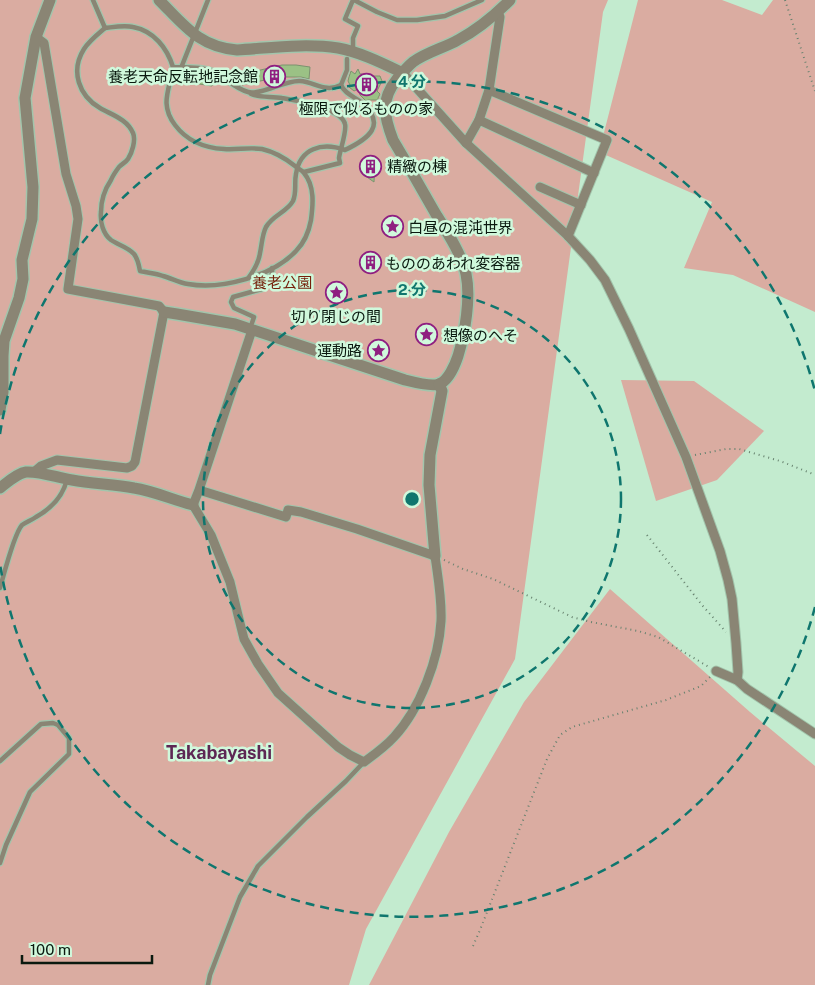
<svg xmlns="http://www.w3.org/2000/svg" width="815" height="985" font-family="'Public Sans','Noto Sans JP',sans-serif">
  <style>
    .green { fill: #daaca1 }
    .building { fill: #9bc185; stroke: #7c926f }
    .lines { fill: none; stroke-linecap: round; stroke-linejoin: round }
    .service-casing { stroke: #a2c5ac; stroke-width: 7 }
    .minor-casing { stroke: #a2c5ac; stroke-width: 11 }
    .tertiary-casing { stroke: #a2c5ac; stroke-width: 14 }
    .path { stroke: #67826f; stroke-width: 2; stroke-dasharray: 1 4; stroke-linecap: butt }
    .service { stroke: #8a8574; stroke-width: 4.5 }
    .minor { stroke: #8a8574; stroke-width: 9 }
    .tertiary { stroke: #8a8574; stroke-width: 11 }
    .ring { fill: none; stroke: #0f766e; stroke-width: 2.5; stroke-dasharray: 9 6 }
    .labels { text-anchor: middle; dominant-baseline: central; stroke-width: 5; stroke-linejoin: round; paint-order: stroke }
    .poi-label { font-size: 15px; fill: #0a190f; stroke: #d0f9dc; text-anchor: start }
    .park-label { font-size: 15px; fill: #76210c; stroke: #d0f9dc }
    .quarter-label { font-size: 18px; font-weight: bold; fill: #5d2754; stroke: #d0f9dc }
    .centre { fill: #0f766e; stroke: #d0f9dc; stroke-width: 2.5 }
    .ring-label { font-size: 15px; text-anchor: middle; font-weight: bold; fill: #0f766e; stroke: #d0f9dc; stroke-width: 5; stroke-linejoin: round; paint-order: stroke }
  </style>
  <rect width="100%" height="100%" fill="#c3ebcf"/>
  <g class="green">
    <path d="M0 0H608L603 12 515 659 366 929 349 985H0Z"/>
    <path d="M638 0H722L762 15 773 0H815V312L733 275 684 268 712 202 599 152Z"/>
    <path d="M621 380 694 381 764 431 717 480 656 501Z"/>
    <path d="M610 589 750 712 815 766V985H369L449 832 524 702Z"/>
  </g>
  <g class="building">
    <path d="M282 65H296L310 67 309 79 301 77H286L274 78 242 85 239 75Z"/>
    <path d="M358 69 360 74H362L366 78 374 76H380L382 81 377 91 380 94 378 98V100H368L366 101 360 95 358 89 354 91 349 87 350 85 348 81 349 77 351 71 355 74Z"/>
    <path d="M185 71 206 73 212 75 213 76 212 86 186 82 188 78 185 75Z"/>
    <path d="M368 158 375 159 374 182 364 175 366 172Z"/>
  </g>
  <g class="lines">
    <defs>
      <g id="service">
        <path d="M93 0 105 28C114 27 124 25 133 27 154 31 167 48 173 67 188 68 206 66 218 74 228 80 236 89 248 92 260 96 285 80 300 81 315 82 325 93 341 85"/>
        <path d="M353 0 345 19 358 26 353 38V51"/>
        <path d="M354 0 377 12 397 20H417L445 16 482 0"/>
        <path d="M105 28C98 34 89 41 84 49 70 71 79 96 100 108 112 115 127 119 133 133 136 140 132 153 128 159 126 162 122 164 119 167 116 171 113 175 111 180 105 189 101 201 101 212 100 222 103 234 111 240 118 245 128 247 134 254 138 259 139 265 140 271 148 273 155 273 163 276 171 278 179 283 188 284 221 290 273 276 296 251 304 243 309 231 311 220 313 205 315 186 304 173 302 170 298 169 295 166 285 158 275 152 262 149 249 147 237 150 224 149 205 148 187 141 175 125 159 104 170 89 173 67"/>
        <path d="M184 79 180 78 181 68 208 0"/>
        <path d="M251 94C261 98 271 96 282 98 296 100 342 109 345 124 347 131 340 150 339 158L340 163 304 172"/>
        <path d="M249 277C254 270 259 262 260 253 262 244 262 235 266 227 273 215 287 212 293 201 297 192 294 183 296 174 300 148 322 142 345 150 368 139 388 125 361 102 353 96 345 94 341 85L347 70V59"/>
        <path d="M252 323 254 317 234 308 231 302 233 297 262 289C269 285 273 276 272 268"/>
        <path d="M0 588C4 574 14 534 22 525 26 522 32 520 36 517 52 508 63 497 67 479"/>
        <path d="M0 761 41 724 53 723 58 725 69 738V754L30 792 6 845 0 863"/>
        <path d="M208 985 210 975 240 897 258 866 307 817 346 781 363 763"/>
      </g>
      <g id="minor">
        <path d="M498 12 500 17 489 90 607 140 568 236"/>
        <path d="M403 73 466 143 567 235 590 260 605 280 629 329 686 457 720 551 728 580 732 599 736 643 738 672 737 680"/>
        <path d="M479 120 594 173"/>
        <path d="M466 143 479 120 489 90"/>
        <path d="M540 187 581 205"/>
        <path d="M34 472 41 466 57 460 127 468 132 466 135 462 164 312 159 306 68 289 78 219 76 206 66 174 44 43 36 37"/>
        <path d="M199 490 286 517 288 510 301 512 357 529 435 556C438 578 442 599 441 621 439 659 420 709 394 737 385 747 375 754 364 762L350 755 338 747 278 693 258 664 244 639 238 615 230 582 211 535 193 505 199 490 252 330"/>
        <path d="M716 671 737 680 747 689 815 734"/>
      </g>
      <g id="tertiary">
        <path d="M159 0C184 25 199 47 237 50 270 48 305 43 338 48 360 52 382 63 403 73"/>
        <path d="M164 312 177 314 235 324 405 380C413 382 432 387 439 384 448 381 455 365 458 356 465 333 471 298 466 274 462 255 447 232 437 216 422 190 408 165 393 140 384 116 380 100 397 79 402 73 407 67 413 62 427 52 444 48 458 40 477 30 495 15 510 0"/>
        <path d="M0 410 3 392V356L4 341 19 298 23 279 22 260 32 219 33 187 25 98 36 37 50 0"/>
        <path d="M0 488C6 483 19 473 26 472 40 471 58 478 72 480 92 484 113 484 134 488 154 491 173 500 193 505"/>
        <path d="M435 556 429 485 430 455 442 391 439 384"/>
      </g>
    </defs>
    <use href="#service" class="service-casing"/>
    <use href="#minor" class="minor-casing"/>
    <use href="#tertiary" class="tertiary-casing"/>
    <g class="path">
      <path d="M785 0 815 91"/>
      <path d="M695 455 726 449H739L780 461 813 474 815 473"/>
      <path d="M647 535 702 605 726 632"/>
      <path d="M444 560 463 569 493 579 572 617 591 622 638 631 658 637 709 667"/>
      <path d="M473 946 480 930 547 759 560 735 572 727 666 700 701 686 710 677"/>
    </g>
    <use href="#service" class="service"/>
    <use href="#minor" class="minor"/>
    <use href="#tertiary" class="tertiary"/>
  </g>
  <g class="ring">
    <circle cx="412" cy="499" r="209"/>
    <path d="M815 607A417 417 0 0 1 0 564M0 434A417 417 0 0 1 815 391"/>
  </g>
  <defs>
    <symbol id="building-ring" viewBox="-11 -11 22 22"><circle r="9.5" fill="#d0f9dc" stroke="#8f1f80" stroke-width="1.5"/><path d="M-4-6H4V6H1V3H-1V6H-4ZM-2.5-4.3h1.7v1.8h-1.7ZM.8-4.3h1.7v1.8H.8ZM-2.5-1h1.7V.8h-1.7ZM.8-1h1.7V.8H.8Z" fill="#8f1f80"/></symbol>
    <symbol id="sight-ring" viewBox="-11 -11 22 22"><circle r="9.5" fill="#d0f9dc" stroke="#8f1f80" stroke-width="1.5"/><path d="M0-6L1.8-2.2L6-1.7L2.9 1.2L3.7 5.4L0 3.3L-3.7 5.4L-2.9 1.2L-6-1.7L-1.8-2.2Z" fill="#8f1f80"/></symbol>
  </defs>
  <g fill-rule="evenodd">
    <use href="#building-ring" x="262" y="64" width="25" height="25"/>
    <use href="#building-ring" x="354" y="72" width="25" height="25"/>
    <use href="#building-ring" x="358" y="154" width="25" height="25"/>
    <use href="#sight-ring" x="380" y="214" width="25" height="25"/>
    <use href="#building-ring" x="358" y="250" width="25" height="25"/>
    <use href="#sight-ring" x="324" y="280" width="25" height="25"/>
    <use href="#sight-ring" x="414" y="322" width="25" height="25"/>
    <use href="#sight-ring" x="366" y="338" width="25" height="25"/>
  </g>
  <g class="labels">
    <g class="poi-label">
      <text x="258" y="76" text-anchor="end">養老天命反転地記念館</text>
      <text x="366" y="108" text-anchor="middle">極限で似るものの家</text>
      <text x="387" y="166">精緻の棟</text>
      <text x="408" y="227">白昼の混沌世界</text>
      <text x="386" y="263">もののあわれ変容器</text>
      <text x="336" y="316" text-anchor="middle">切り閉じの間</text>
      <text x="443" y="335">想像のへそ</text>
      <text x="362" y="350" text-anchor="end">運動路</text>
    </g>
    <g class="park-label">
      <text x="282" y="282">養老公園</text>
    </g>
    <g class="quarter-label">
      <text x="219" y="752">Takabayashi</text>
    </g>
  </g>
  <circle cx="412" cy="499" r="8" class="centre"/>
  <g class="ring-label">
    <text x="412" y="87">4 分</text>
    <text x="412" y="295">2 分</text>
  </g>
  <path d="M22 955v8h130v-8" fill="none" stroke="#0a190f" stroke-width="2.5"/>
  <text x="30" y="955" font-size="15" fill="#0a190f" stroke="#d0f9dc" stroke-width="4" paint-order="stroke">100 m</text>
</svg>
